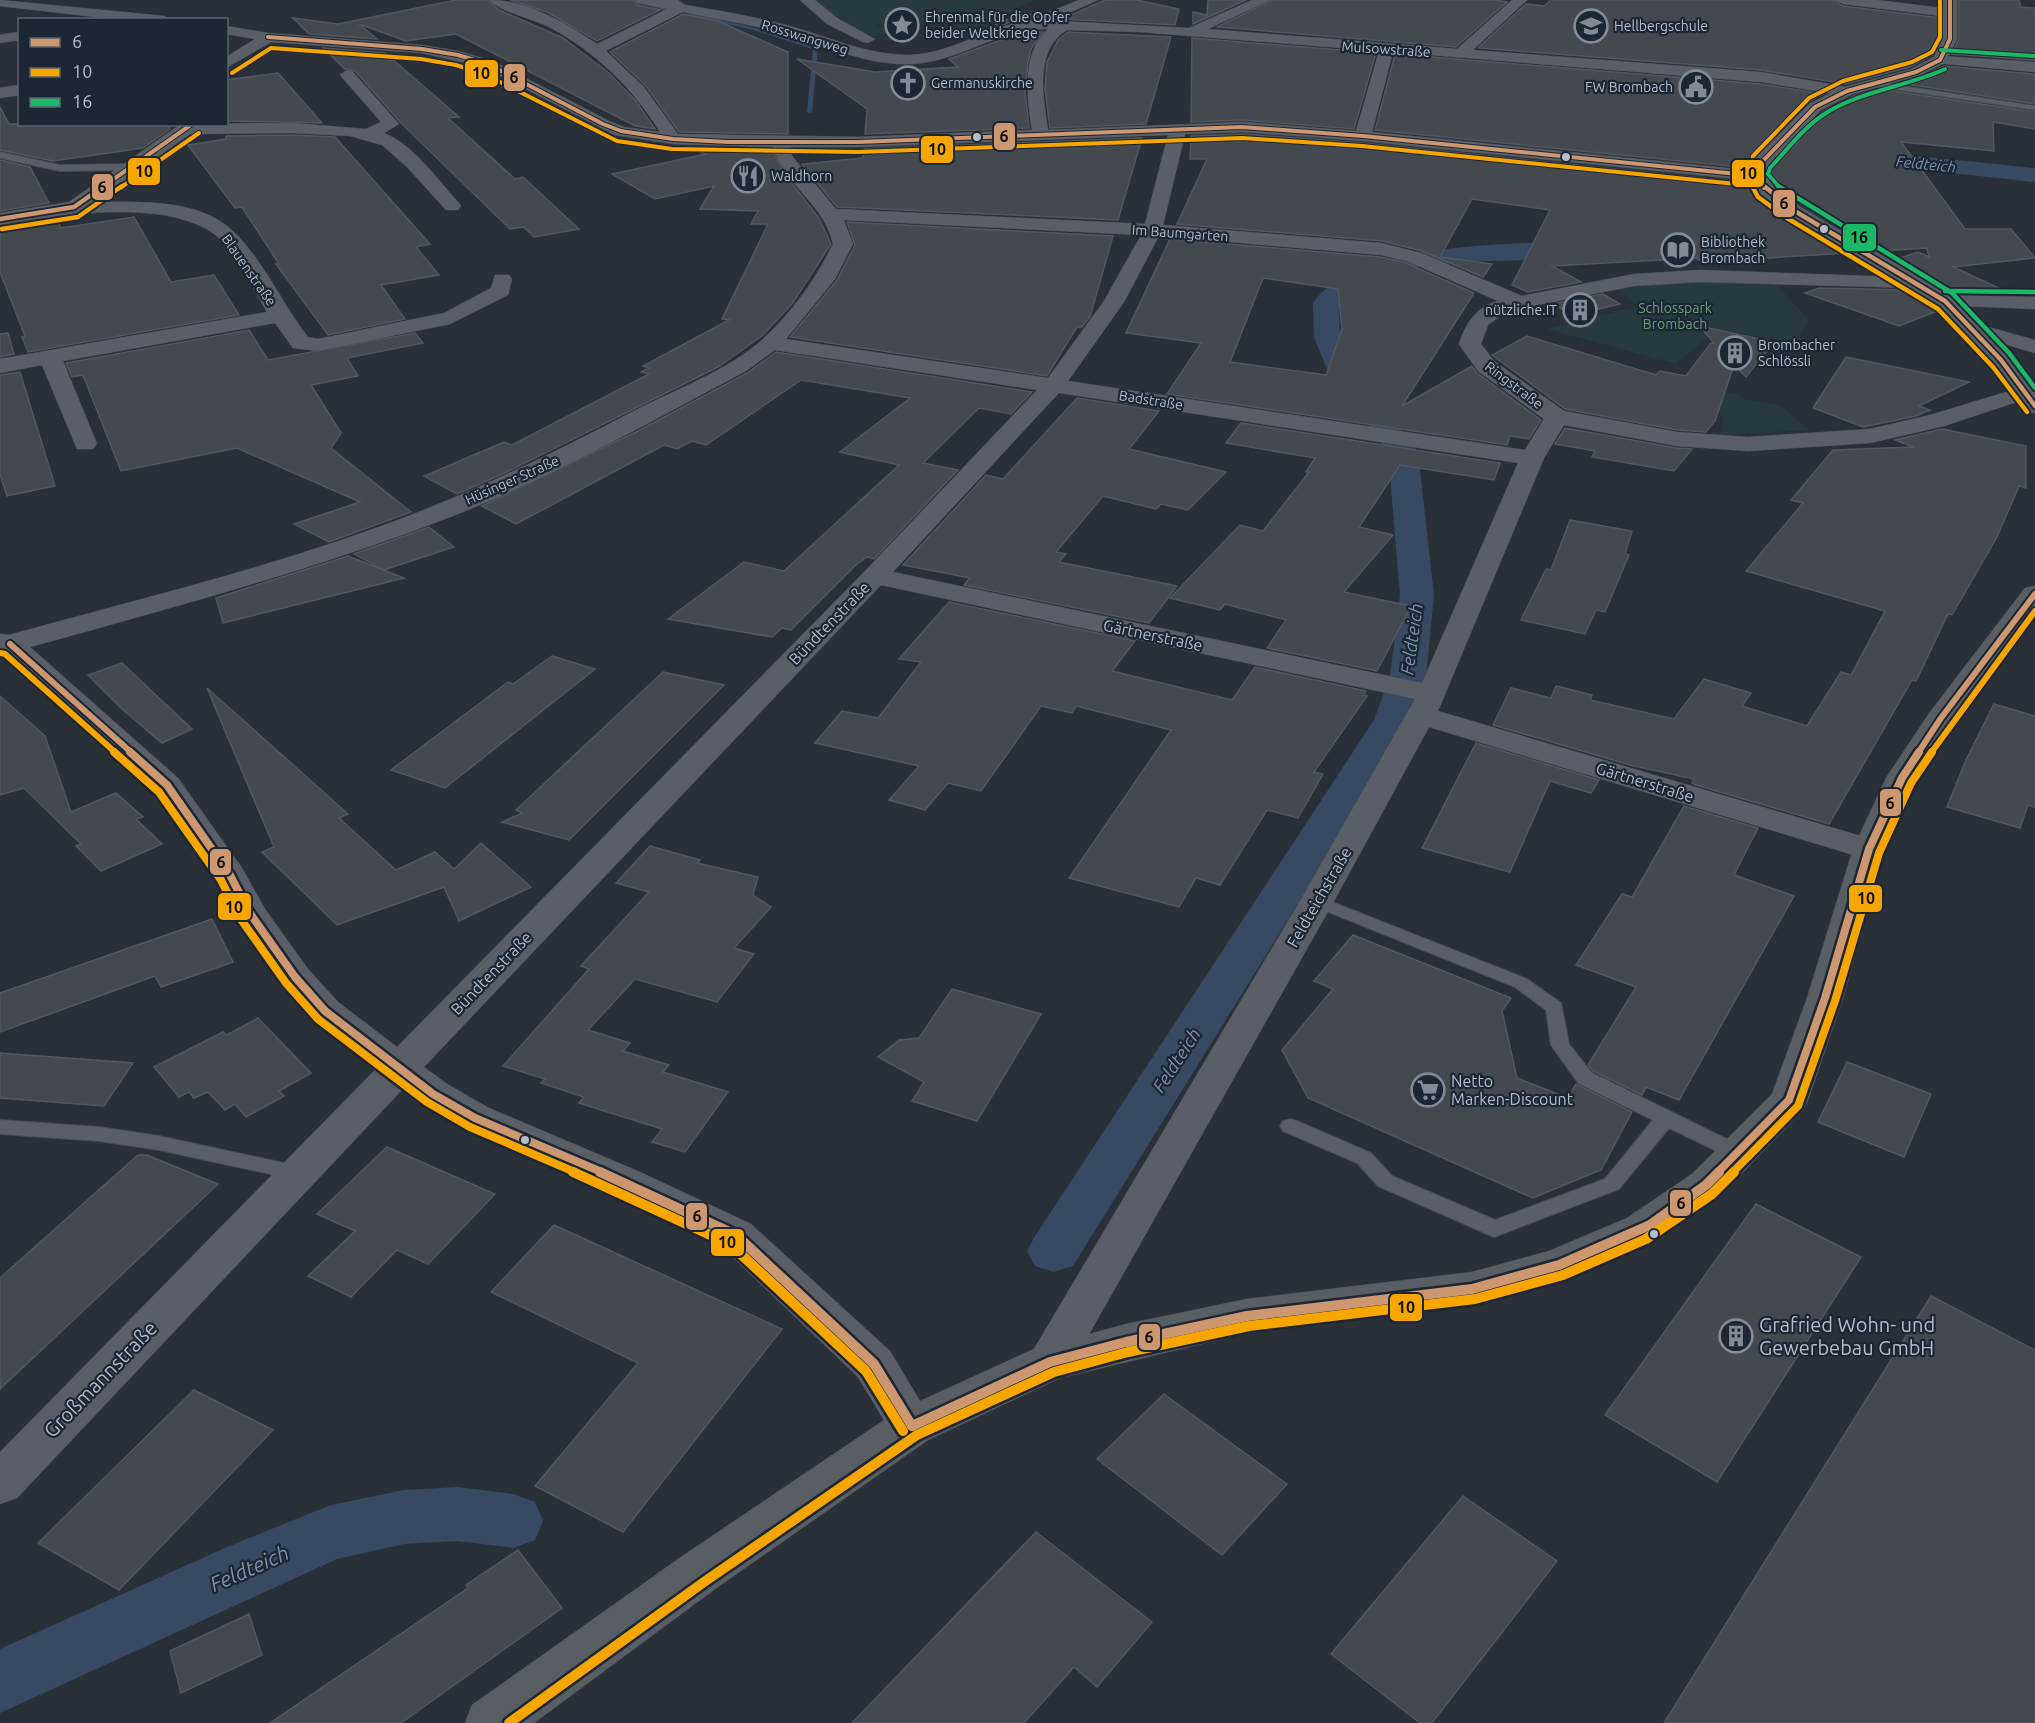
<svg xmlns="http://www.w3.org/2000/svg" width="2035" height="1723" font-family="Ubuntu,sans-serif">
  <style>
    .green { fill: #273a3e }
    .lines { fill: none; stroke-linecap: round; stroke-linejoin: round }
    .stream { fill: #384963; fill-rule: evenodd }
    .canal { fill: #384963; fill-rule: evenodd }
    .building { fill: #444950; stroke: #52575f; stroke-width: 1.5; fill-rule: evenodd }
    .service-casing { stroke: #484c53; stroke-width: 2 }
    .minor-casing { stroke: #484c53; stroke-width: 1 }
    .secondary-casing { stroke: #484c53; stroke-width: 1 }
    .service { fill: #5a5e66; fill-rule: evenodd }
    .minor { fill: #5a5e66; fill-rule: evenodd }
    .secondary { fill: #595d64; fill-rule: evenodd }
    .bus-1-far4-casing { stroke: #1d2633; stroke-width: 6 }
    .bus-1-far3-casing { stroke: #1d2633; stroke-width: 8 }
    .bus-1-far2-casing { stroke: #1d2633; stroke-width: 10 }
    .bus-1-far1-casing { stroke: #1d2633; stroke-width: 13 }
    .bus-1-casing { stroke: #1d2633; stroke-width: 15 }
    .bus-2-far4-casing { stroke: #1d2633; stroke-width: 6 }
    .bus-2-far3-casing { stroke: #1d2633; stroke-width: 8 }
    .bus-2-far2-casing { stroke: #1d2633; stroke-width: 10 }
    .bus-2-far1-casing { stroke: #1d2633; stroke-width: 13 }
    .bus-2-casing { stroke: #1d2633; stroke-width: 15 }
    .bus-3-far1-casing { stroke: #1d2633; stroke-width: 6 }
    .bus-3-casing { stroke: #1d2633; stroke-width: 8 }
    .bus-1-far4 { stroke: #cd976f; stroke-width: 4 }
    .bus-1-far3 { stroke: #cd976f; stroke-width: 4.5 }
    .bus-1-far2 { stroke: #cd976f; stroke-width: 6 }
    .bus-1-far1 { stroke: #cd976f; stroke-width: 8 }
    .bus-1 { stroke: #cd976f; stroke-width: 10 }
    .bus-2-far4 { stroke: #f7a600; stroke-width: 4 }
    .bus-2-far3 { stroke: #f7a600; stroke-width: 4.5 }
    .bus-2-far2 { stroke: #f7a600; stroke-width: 6 }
    .bus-2-far1 { stroke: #f7a600; stroke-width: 8 }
    .bus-2 { stroke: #f7a600; stroke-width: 10 }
    .bus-3-far1 { stroke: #1ab867; stroke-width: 4 }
    .bus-3 { stroke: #1ab867; stroke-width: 4.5 }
    .bus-dot { fill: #b4bcc9; stroke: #1d2633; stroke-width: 2 }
    .labels { text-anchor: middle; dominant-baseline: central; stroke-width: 4.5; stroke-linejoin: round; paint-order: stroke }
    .far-poi-label { font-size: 14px; fill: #b4bcc9; stroke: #1d2633; text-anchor: start }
    .far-street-label { font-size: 14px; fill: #b4bcc9; stroke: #1d2633 }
    .far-park-label { font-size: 14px; fill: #6b9a76; stroke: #1d2633 }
    .far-water-label { font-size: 15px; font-style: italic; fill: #7c92b1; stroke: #1d2633 }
    .street-label { font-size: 16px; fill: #b4bcc9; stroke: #1d2633 }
    .poi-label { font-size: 16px; fill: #b4bcc9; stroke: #1d2633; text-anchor: start }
    .water-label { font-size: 18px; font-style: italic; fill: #7c92b1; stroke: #1d2633 }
    .near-poi-label { font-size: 20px; fill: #b4bcc9; stroke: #1d2633; text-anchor: start }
    .near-street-label { font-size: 20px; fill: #b4bcc9; stroke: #1d2633 }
    .near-water-label { font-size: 21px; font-style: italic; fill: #7c92b1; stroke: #1d2633 }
    .line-badge { stroke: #1d2633; stroke-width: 2 }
    .pale-badge-label { font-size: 16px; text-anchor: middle; font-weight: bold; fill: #111 }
  </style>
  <rect width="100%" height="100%" fill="#2a3038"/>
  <g class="green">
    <path d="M809 0H1035L999 17 984 33 926 26 918 19 900 18 876 24 888 32 876 37 841 23Z"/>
    <path d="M1673 280H1772L1808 319 1798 343 1717 329 1676 364 1547 329 1639 306 1614 287Z"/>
    <path d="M1734 392 1743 399 1781 406 1809 430 1720 435 1724 420 1715 406 1717 395Z"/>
  </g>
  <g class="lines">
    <g class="stream">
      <path d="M627 0H635L668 9 665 11Z"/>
      <path d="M689 12 756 28 818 47 812 113 807 112 813 49 753 30 687 15Z"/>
    </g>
    <g class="canal">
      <path d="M1859 150 2035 168V182L1851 162 1848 157 1851 152Z"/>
      <path d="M1585 241 1594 243 1597 248 1594 253C1527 270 1387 245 1339 304L1340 337 1353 366 1418 452 1434 595 1426 676 1412 720 1073 1266 1054 1272 1035 1266 1027 1251 1035 1236 1374 720 1390 676 1400 595 1388 452 1326 367 1314 337 1313 303C1356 241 1514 244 1585 241Z"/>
      <path d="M458 1487 513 1494 535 1502 543 1521 535 1540 513 1548 458 1541 404 1544 337 1559 0 1713V1649L227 1547 331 1505 404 1490Z"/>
    </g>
  </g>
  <g class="building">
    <path d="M456 0H487L499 10 563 38 609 73 636 101 655 129 635 126 456 34 406 41 359 24 377 39 309 34 293 18 338 24Z"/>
    <path d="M510 0H634L638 5 660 10 597 41 547 12Z"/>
    <path d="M1105 0H1137L1179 9 1175 25 1062 19Z"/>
    <path d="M1208 0H1246L1193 24V12L1207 15Z"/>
    <path d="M1272 0H1495L1507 2 1456 47 1217 27Z"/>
    <path d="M1551 0H1834L1843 6 1941 18V38L1932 55 1910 67 1846 84 1761 70 1478 48 1526 4 1544 6Z"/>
    <path d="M1959 0H2019L2021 7 2035 8V60L1952 54 1959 39Z"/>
    <path d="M1020 13 1044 16 1010 22 978 34Z"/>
    <path d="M683 14 718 21 788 52V134L679 132 646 86 610 52Z"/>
    <path d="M1031 32H1043L1031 49 1028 63 1025 90 1029 128 865 134 867 109 797 59 875 72 958 67 949 59 998 41Z"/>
    <path d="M1068 32 1171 37 1146 124 1050 128 1045 89 1047 62 1058 40Z"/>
    <path d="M1192 38 1376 53 1354 129 1242 120 1191 122Z"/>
    <path d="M323 48 385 53 459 117 448 118 515 179 523 177 579 229 534 237 524 227 510 229 401 123 355 71 345 69Z"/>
    <path d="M1395 54 1761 84 1823 94 1807 102 1753 157 1749 168 1375 130Z"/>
    <path d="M1944 66 2035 74V104L1900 83 1922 77Z"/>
    <path d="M278 73 322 123 226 121V80Z"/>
    <path d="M1879 89 2035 112V129L1993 122 1994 151 1901 142 1965 229H2011L2035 258 1953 267 1999 288 1984 294 1949 293 1895 260 1918 252 1929 257 1927 248 1879 251 1800 204 1775 184 1768 176 1771 165 1822 112 1854 96Z"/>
    <path d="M0 107 9 124H169L170 129 143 148 53 161 0 150Z"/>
    <path d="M1242 134 1363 143 1750 183 1759 196 1786 216 1848 253 1702 262 1696 258 1552 266 1581 282 1528 292 1512 285 1550 210 1472 199 1440 257 1492 264 1483 277 1422 251 1382 241 1177 224 1207 159H1190L1191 136Z"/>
    <path d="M292 135 335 137 430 244 416 247 439 275 381 285 405 319 328 335 276 264H279L242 207 235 208 188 145 226 139V136Z"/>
    <path d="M1142 138 1118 220 837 207 802 164 863 158 864 149Z"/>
    <path d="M686 147 772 149 783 172 819 218 831 244 792 304 762 336 718 367 507 472 457 494 424 476 504 442 512 445 649 374 641 372 649 368 643 366 729 320 722 319 768 224H751L758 211 700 209 714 186 655 199 612 174 706 154Z"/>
    <path d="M0 160 30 167 49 203 0 211Z"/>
    <path d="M134 217 171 282 214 275 239 315 28 352 22 337 25 336 0 272V227L57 219 61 228Z"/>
    <path d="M847 222 1113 236 1090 317 1082 327H1077L1047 376 790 337 837 280 855 245Z"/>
    <path d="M1170 239 1381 257 1406 263 1474 293 1402 406 1472 366 1477 373 1541 420 1529 439 1510 436 1507 445 1167 394 1201 343 1126 333ZM1263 278 1338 289 1342 329 1326 375 1230 362Z"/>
    <path d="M1819 288 1909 290 1940 310 1899 326 1805 293Z"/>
    <path d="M1603 294 1620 304 1574 315 1552 304Z"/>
    <path d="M1699 326 1774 342 1746 377 1734 365 1715 421 1706 432 1677 430 1565 409 1492 355 1527 336 1656 375 1660 371 1686 376 1711 343 1715 344Z"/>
    <path d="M249 330 268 360 415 333 423 343 347 358 358 376 311 385 341 433 331 448 411 512 329 542 294 524 360 502 237 448 121 471 83 375 72 377 66 363Z"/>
    <path d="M8 333 14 354 0 357V334Z"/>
    <path d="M776 352 1032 392 1011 414 979 408 923 463 958 470 874 559 867 557 857 564 791 630 782 628 772 637 668 619 744 562 784 571 899 465 840 452 910 398 801 380 706 445 692 441 677 449 664 445 516 524 482 506 636 432 747 373Z"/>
    <path d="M1846 357 1969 382 1919 406 1930 410 1916 416 1863 427 1813 408Z"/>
    <path d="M20 372 55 486 7 496 0 475V375Z"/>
    <path d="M1077 398 1159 411 1129 449 1226 472 1188 510 1161 504 1156 509 1103 496 1056 552 1066 554 1059 562 1177 586 1149 623 964 585 970 578 903 565 986 475 1003 479Z"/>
    <path d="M1241 423 1500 463 1494 480 1400 465 1359 527 1393 535 1344 592 1411 606 1377 671 1267 648 1286 620 1225 604 1220 610 1170 598 1240 525 1263 531 1309 472H1306L1315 458 1226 443Z"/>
    <path d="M1565 428 1677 448 1692 449 1674 471 1592 457 1595 451 1555 444Z"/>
    <path d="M1942 429 2026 446V488L2019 486 1997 537 1952 615 1948 614 1916 681 1912 680 1829 824 1696 785 1692 783 1694 779 1630 765 1493 725 1511 688 1551 698 1556 686 1592 695 1590 700 1674 719 1704 679 1751 693 1742 706 1807 726 1841 672 1851 675 1885 611 1746 571 1803 503 1791 500 1833 450 1914 447 1895 440Z"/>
    <path d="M1570 520 1632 531 1625 554 1629 555 1605 612 1596 610 1585 634 1521 620 1546 569 1551 570Z"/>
    <path d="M429 527 454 547 384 570 354 554Z"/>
    <path d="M348 556 404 578 223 623 216 598Z"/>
    <path d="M949 602 1135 641 1112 671 1232 700 1255 667 1366 691 1364 695 1367 696 1314 772 1323 774 1298 818 1267 810 1220 885 1196 878 1179 907 1069 878 1171 730 1076 706 1072 713 1041 706 981 791 948 783 925 810 889 800 919 766 815 743 842 711 878 718 921 662 899 659Z"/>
    <path d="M552 656 595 669 445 788 391 770 508 682 513 684Z"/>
    <path d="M122 663 175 713 192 729 162 743 123 710 88 675Z"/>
    <path d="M663 672 724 685 569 840 502 822 522 813 516 810Z"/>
    <path d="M207 688 348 814 339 818 396 870 435 852 454 869 481 843 531 887 459 921 444 887 337 925 262 852 274 847Z"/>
    <path d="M0 696 45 736 71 812 116 793 143 817 136 819 162 844 101 871 76 846 81 844 24 788 0 795Z"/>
    <path d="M1994 704 2035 716V807L2028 805 2020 828 1947 807 1966 760Z"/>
    <path d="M1476 743 1599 780 1591 793 1550 781 1510 872 1422 848Z"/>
    <path d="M1684 806 1758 828 1734 875 1794 896 1679 1100 1646 1087 1642 1095 1593 1071 1588 1065 1636 987 1576 965 1622 894 1632 897Z"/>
    <path d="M650 846 700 860 697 863 758 877 753 895 771 907 734 948 754 954 717 1002 635 979 588 1030 630 1043 623 1051 669 1065 663 1072 728 1092 685 1152 652 1142 662 1129 579 1103 584 1097 541 1083 545 1079 503 1066 589 969 581 966 649 892 616 883Z"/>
    <path d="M212 919 233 962 161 987 155 976 0 1032V993Z"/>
    <path d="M1353 935 1511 998 1502 1011 1517 1078 1568 1098 1576 1084 1632 1112 1601 1170 1533 1198 1308 1098 1282 1050 1333 989 1314 981Z"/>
    <path d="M952 989 1041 1014 977 1121 912 1101 924 1082 878 1057 899 1040 919 1038Z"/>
    <path d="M258 1018 311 1073 279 1091 284 1096 246 1117 235 1104 225 1110 208 1092 194 1098 189 1092 179 1097 154 1067 223 1032 227 1035Z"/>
    <path d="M0 1053 133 1063 104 1106 0 1098Z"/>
    <path d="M1847 1062 1931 1094 1904 1157 1818 1122Z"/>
    <path d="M387 1147 495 1194 428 1264 397 1250 351 1297 308 1276 355 1231 317 1214Z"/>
    <path d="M138 1155H147L218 1184 0 1389V1278Z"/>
    <path d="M1756 1204 1861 1257 1717 1482 1605 1415Z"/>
    <path d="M554 1225 782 1329 623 1532 535 1486 638 1363 491 1292Z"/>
    <path d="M1931 1296 2035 1350V1723H1664Z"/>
    <path d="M194 1390 273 1430 119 1590 38 1543Z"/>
    <path d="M1164 1394 1287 1484 1222 1555 1097 1459Z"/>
    <path d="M1463 1496 1557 1561 1432 1723H1420L1331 1654Z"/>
    <path d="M1036 1532 1152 1622 1097 1687 1074 1667 1024 1723H852Z"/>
    <path d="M518 1550 562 1608 401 1723H270L468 1588 466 1585Z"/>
    <path d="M249 1614 262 1655 181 1693 170 1651Z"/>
  </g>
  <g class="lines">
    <defs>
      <g id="service">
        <path d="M1876 82 2035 106V110L1873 86Z"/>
        <path d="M0 152 60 165 132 164 136 167 132 170 60 171 0 158Z"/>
        <path d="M1317 896 1527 979 1561 1003 1569 1044 1592 1073 1745 1148 1748 1153 1745 1158 1738 1160 1731 1158 1669 1128 1619 1189 1494 1237 1378 1186 1357 1163 1283 1131 1280 1126 1283 1121 1290 1119 1297 1121 1371 1153 1392 1176 1495 1220 1605 1179 1653 1120 1578 1083 1551 1045 1546 1010 1515 987 1311 905 1309 901 1311 897Z"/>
        <path d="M0 1120 99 1127 159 1136 298 1166 305 1168 308 1173 305 1178 298 1180 159 1150 99 1141 0 1134Z"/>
      </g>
      <g id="minor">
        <path d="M0 0 164 16 171 20H121L0 6Z"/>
        <path d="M489 0C528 0 566 23 597 44L667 9 638 3 636 0H678L685 5C721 11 758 17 793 27 831 38 868 55 909 55 957 54 997 18 1045 20L1049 12 1079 0H1098L1060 17 1059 21 1189 28 1252 0H1270L1208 29 1457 49 1512 0H1527L1473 50 1761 72 1853 88 1855 91 1847 96 1761 82 1393 52 1372 132 1757 171 1766 176 1757 181 1363 141 1242 132 1185 134 1163 225 1381 243 1421 253 1522 296 1634 274 1700 270 1923 278 1926 282 1923 286 1916 288 1700 282 1634 286 1507 311 1488 325 1481 344 1494 361 1564 411 1677 432 1748 437 1870 429 1930 415 2026 386 2034 388 2035 396 1944 426 1870 443 1748 451 1677 446 1564 425 1544 458 1438 711 1881 842 1885 849 1881 856 1869 859 1857 856 1429 727 1334 901 1066 1375 1050 1380 1034 1375 1028 1362 1034 1349 1300 901 1415 699 881 585 424 1067 447 1084 489 1108 640 1172 751 1224 890 1351 935 1426 928 1440 912 1445 896 1440 858 1377 721 1246 612 1194 461 1128 402 1090 17 1498 0 1504V1452L376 1069 312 1020 282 985 232 912 214 876 156 792 0 650V634L9 635C150 596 295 562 431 507 501 479 567 446 634 411 675 390 731 369 764 338 793 311 816 279 833 244 825 204 780 181 774 147L673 144 615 135 483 67 422 53 271 42 226 68V57L255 39 226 34V26L268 33 422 45 458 51 493 61 609 121 624 127 660 132C632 87 595 51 547 26 533 19 499 11 489 0ZM683 12C716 19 750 24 782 33 824 45 867 66 912 64 962 61 1001 27 1048 29 1021 52 1027 99 1032 130L858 137 678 134 644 87 606 51ZM1067 30 1140 32 1379 51 1356 131 1242 122 1048 130C1043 97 1034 49 1067 30ZM1168 135 1145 224 836 209 792 156 791 147H858ZM844 220 1141 235 1104 301 1048 378 786 339 835 279 853 244ZM1159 236 1381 255 1407 261 1498 301C1477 306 1465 324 1459 344L1478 371 1544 419 1525 450 1068 381 1124 302ZM775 350 1037 390 866 570 397 1047 338 1002 308 969 265 909 242 868 178 778 30 647C170 608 310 571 445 519 550 479 647 423 746 371ZM1059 393 1518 463 1422 683 893 572Z"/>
        <path d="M800 0H815L837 18 875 39 868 43 863 42 827 24Z"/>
        <path d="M1836 0H1877L1950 9 1957 13 1950 17 1843 4Z"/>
        <path d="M20 32V40L0 43V35Z"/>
        <path d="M1940 56 2035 62V72L1935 63 1933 60Z"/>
        <path d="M348 70 353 72 399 124 384 133C415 146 436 178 458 202L461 206 458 210H446L407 167 382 145 350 136 292 133 190 134 93 202C137 202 200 198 234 232 264 261 282 304 308 337L318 339 444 313 491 288 495 275H509L512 279 508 295 450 324 318 351 293 348 275 323 63 361 97 444 93 449H77L42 365 0 373V359L267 312C253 288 240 258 220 239 174 196 57 215 0 225V213L69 202 181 124 292 123 366 129 381 122 340 75Z"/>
        <path d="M20 85V95L0 98V88Z"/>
        <path d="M1945 295 2035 297V309L1938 305 1935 301 1938 297Z"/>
        <path d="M1974 323 2035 340V353L1967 333 1963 329 1967 325Z"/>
      </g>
      <g id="secondary">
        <path d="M1943 0H1957V39L1945 63 1921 75 1853 94 1821 110 1769 164 1766 176 1773 186 1799 206 1952 297 2009 355 2035 390V413L2027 411 1993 365 1938 305 1787 214 1760 194 1748 176 1755 159 1809 104 1841 88 1911 69 1934 57 1943 39Z"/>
        <path d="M2035 586V612L1954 721 1918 778 1885 849 1843 998 1808 1100 1803 1110 1720 1196 1657 1240 1574 1277 1472 1306 1247 1333 1060 1378 928 1440 715 1589 534 1723H465L472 1705 681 1557 896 1412 1034 1349 1126 1324 1247 1299 1472 1272 1549 1251 1627 1218 1692 1174 1772 1094 1807 998 1853 849 1886 778 1930 712 2025 588Z"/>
      </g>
    </defs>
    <use href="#service" class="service-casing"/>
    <use href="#minor" class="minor-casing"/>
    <use href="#secondary" class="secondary-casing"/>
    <use href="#service" class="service"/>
    <use href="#minor" class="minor"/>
    <use href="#secondary" class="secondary"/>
    <defs>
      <g id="bus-1-far4">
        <path d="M268 37 422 49 458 55 488 64 603 124 621 131 673 139 728 142H858L1242 127 1363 136 1757 176"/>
        <path d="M101 188 192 124"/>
        <path d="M1764 188 1757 176 1761 163 1815 107 1847 91 1916 72 1940 60 1950 39V0"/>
      </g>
      <g id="bus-1-far3">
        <path d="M1764 186 1793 210 1945 301 2001 360 2035 406"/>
        <path d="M0 219 74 207 104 186"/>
      </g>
      <g id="bus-1-far2">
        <path d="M10 644 132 753"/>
        <path d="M1918 753 1941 718 2035 594"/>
      </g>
      <g id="bus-1-far1">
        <path d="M130 752 167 785 230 875 249 912 295 977 325 1011 433 1094 475 1118 604 1173"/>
        <path d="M1717 1173 1789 1100 1825 998 1869 849 1902 778 1919 752"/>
      </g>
      <g id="bus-1">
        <path d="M600 1172 736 1235 874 1364 912 1426"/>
        <path d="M912 1426 1050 1362 1126 1342 1247 1316 1472 1289 1559 1265 1650 1225 1706 1185 1719 1172"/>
      </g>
      <g id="bus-2-far4">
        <path d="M232 73 271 48 421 59 456 65 484 74 617 141 672 149 858 152 1242 138 1362 146 1756 186"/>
        <path d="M120 188 199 133"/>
        <path d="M1753 188 1747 178 1753 156 1809 98 1843 81 1912 62 1932 52 1940 37V0"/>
      </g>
      <g id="bus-2-far3">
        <path d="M1752 186 1758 197 1787 218 1938 309 1993 367 2027 412"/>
        <path d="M2 229 78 217 122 186"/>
      </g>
      <g id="bus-2-far2">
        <path d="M0 653 5 654 116 753"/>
        <path d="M1931 753 2035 611"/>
      </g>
      <g id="bus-2-far1">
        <path d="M114 752 159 792 221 880 240 918 286 983 318 1019 427 1102 470 1127 577 1173"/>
        <path d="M1732 1173 1798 1106 1835 1001 1879 853 1911 783 1932 752"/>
      </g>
      <g id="bus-2">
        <path d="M573 1172 730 1244 866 1371 903 1431"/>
        <path d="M509 1723 704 1582 917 1435 1054 1372 1128 1352 1249 1326 1475 1299 1563 1275 1646 1239 1712 1194 1734 1172"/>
      </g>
      <g id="bus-3-far1">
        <path d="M1941 50 2035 56"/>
        <path d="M1780 188 1768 174 1770 168C1787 150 1802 129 1823 115 1859 91 1906 87 1945 69"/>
      </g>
      <g id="bus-3">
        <path d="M1778 186 1952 293 2009 353 2035 388"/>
        <path d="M1945 291 2035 292"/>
      </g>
    </defs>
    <use href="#bus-1-far4" class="bus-1-far4-casing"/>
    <use href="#bus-1-far3" class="bus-1-far3-casing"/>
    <use href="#bus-1-far2" class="bus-1-far2-casing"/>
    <use href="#bus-1-far1" class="bus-1-far1-casing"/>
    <use href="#bus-1" class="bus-1-casing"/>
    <use href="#bus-2-far4" class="bus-2-far4-casing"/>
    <use href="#bus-2-far3" class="bus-2-far3-casing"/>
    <use href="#bus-2-far2" class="bus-2-far2-casing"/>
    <use href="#bus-2-far1" class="bus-2-far1-casing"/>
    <use href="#bus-2" class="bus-2-casing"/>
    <use href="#bus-3-far1" class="bus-3-far1-casing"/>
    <use href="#bus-3" class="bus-3-casing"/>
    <use href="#bus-1-far4" class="bus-1-far4"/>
    <use href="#bus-1-far3" class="bus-1-far3"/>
    <use href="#bus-1-far2" class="bus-1-far2"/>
    <use href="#bus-1-far1" class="bus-1-far1"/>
    <use href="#bus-1" class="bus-1"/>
    <use href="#bus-2-far4" class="bus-2-far4"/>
    <use href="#bus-2-far3" class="bus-2-far3"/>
    <use href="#bus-2-far2" class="bus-2-far2"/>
    <use href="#bus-2-far1" class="bus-2-far1"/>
    <use href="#bus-2" class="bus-2"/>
    <use href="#bus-3-far1" class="bus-3-far1"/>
    <use href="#bus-3" class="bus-3"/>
  </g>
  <defs>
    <symbol id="sight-ring" viewBox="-11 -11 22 22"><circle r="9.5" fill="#1d2633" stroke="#848b96" stroke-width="1.5"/><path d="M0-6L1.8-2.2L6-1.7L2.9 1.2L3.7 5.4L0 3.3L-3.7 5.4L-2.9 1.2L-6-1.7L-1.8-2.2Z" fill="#848b96"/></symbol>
    <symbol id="school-ring" viewBox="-11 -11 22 22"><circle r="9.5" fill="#1d2633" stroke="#848b96" stroke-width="1.5"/><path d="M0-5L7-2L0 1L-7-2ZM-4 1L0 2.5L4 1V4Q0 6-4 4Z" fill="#848b96"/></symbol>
    <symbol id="church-ring" viewBox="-11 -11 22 22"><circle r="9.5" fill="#1d2633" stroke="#848b96" stroke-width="1.5"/><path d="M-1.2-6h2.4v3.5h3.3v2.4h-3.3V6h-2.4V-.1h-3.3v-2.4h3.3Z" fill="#848b96"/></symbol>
    <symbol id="civic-ring" viewBox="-11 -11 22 22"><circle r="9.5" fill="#1d2633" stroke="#848b96" stroke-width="1.5"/><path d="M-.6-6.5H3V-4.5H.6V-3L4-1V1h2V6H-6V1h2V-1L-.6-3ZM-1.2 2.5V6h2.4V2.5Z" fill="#848b96"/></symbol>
    <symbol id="restaurant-ring" viewBox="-11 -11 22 22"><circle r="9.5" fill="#1d2633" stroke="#848b96" stroke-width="1.5"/><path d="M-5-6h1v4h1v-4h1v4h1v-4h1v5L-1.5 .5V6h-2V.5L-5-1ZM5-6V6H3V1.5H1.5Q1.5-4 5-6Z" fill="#848b96"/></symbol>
    <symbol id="library-ring" viewBox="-11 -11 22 22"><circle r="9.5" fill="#1d2633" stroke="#848b96" stroke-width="1.5"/><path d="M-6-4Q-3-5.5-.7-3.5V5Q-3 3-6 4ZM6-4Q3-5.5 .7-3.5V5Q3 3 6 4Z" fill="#848b96"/></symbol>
    <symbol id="building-ring" viewBox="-11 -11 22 22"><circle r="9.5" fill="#1d2633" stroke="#848b96" stroke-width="1.5"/><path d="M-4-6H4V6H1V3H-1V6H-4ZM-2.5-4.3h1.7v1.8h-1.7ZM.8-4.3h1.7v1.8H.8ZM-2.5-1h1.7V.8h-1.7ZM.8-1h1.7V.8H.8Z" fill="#848b96"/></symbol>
    <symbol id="supermarket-ring" viewBox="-11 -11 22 22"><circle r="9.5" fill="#1d2633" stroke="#848b96" stroke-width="1.5"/><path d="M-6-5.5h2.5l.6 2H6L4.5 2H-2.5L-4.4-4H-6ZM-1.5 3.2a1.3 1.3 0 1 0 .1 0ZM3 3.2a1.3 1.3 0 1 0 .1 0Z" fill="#848b96"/></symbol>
  </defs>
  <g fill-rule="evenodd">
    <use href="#sight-ring" x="883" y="6" width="38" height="38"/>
    <use href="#school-ring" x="1572" y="7" width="38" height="38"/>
    <use href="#church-ring" x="889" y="64" width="38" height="38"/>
    <use href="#civic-ring" x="1677" y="68" width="38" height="38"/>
    <use href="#restaurant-ring" x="729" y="157" width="38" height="38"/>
    <use href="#library-ring" x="1659" y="231" width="38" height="38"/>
    <use href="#building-ring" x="1561" y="291" width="38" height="38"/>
    <use href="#building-ring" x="1716" y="334" width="38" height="38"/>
    <use href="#supermarket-ring" x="1409" y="1071" width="38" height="38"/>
    <use href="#building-ring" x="1717" y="1317" width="38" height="38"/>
  </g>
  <g class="bus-dot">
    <circle cx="977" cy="137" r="5"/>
    <circle cx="1566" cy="157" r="5"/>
    <circle cx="1824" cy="229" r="5"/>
    <circle cx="525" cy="1140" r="5"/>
    <circle cx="1654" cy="1234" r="5"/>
  </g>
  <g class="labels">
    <g class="far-poi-label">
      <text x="925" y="17">Ehrenmal für die Opfer<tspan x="925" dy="16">beider Weltkriege</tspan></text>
      <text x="1614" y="26">Hellbergschule</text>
      <text x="931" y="83">Germanuskirche</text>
      <text x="1673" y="87" text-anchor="end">FW Brombach</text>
      <text x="771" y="176">Waldhorn</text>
      <text x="1701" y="242">Bibliothek<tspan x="1701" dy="16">Brombach</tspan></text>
      <text x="1557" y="310" text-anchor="end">nützliche.IT</text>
      <text x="1758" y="345">Brombacher<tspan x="1758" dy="16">Schlössli</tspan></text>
    </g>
    <g class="far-street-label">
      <text transform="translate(805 37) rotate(17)">Rosswangweg</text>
      <text transform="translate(1386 49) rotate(4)">Mulsowstraße</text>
      <text transform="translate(1180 233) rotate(4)">Im Baumgarten</text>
      <text transform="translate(249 270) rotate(55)">Blauenstraße</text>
      <text transform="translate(1514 385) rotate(37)">Ringstraße</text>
      <text transform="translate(1151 400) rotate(9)">Badstraße</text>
      <text transform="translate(512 480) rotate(-24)">Hüsinger Straße</text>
    </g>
    <g class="far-park-label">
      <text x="1675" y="308">Schlosspark<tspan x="1675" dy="16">Brombach</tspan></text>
    </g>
    <g class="far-water-label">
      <text transform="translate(1926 164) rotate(6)">Feldteich</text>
    </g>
    <g class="street-label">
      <text transform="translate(829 623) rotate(-46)">Bündtenstraße</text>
      <text transform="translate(1153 635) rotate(12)">Gärtnerstraße</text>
      <text transform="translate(1645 782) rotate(17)">Gärtnerstraße</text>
      <text transform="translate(1319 897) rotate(-60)">Feldteichstraße</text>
      <text transform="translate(491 973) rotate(-46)">Bündtenstraße</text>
    </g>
    <g class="poi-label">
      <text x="1451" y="1081">Netto<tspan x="1451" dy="18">Marken-Discount</tspan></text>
    </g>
    <g class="water-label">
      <text transform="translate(1411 639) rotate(-82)">Feldteich</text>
      <text transform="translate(1176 1060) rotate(-57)">Feldteich</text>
    </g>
    <g class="near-poi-label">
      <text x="1759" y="1324">Grafried Wohn- und<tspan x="1759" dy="23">Gewerbebau GmbH</tspan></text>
    </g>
    <g class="near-street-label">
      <text transform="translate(100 1379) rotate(-46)">Großmannstraße</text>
    </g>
    <g class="near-water-label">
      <text transform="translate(249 1568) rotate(-24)">Feldteich</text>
    </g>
  </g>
  <g class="line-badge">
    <rect x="464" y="59" width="35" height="29" rx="6" fill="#f7a600"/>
    <rect x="503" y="63" width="23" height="29" rx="6" fill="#cd976f"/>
    <rect x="993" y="122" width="23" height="29" rx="6" fill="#cd976f"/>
    <rect x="920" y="135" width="34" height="29" rx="6" fill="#f7a600"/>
    <rect x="127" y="157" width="34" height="29" rx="6" fill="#f7a600"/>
    <rect x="1731" y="159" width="34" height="29" rx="6" fill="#f7a600"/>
    <rect x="91" y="173" width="23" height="28" rx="6" fill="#cd976f"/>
    <rect x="1772" y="189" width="24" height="29" rx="6" fill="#cd976f"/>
    <rect x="1842" y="223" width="35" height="29" rx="6" fill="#1ab867"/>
    <rect x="1879" y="788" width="23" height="29" rx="6" fill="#cd976f"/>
    <rect x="209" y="848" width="23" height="28" rx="6" fill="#cd976f"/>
    <rect x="1848" y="884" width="35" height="29" rx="6" fill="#f7a600"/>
    <rect x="217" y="892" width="35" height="29" rx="6" fill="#f7a600"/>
    <rect x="1669" y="1189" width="23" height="28" rx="6" fill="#cd976f"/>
    <rect x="685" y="1202" width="23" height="29" rx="6" fill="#cd976f"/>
    <rect x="710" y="1228" width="35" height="29" rx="6" fill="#f7a600"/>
    <rect x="1389" y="1293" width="34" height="29" rx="6" fill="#f7a600"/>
    <rect x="1138" y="1323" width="23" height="28" rx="6" fill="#cd976f"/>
  </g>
  <g class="pale-badge-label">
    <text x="481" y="79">10</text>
    <text x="514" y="83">6</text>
    <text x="1004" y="142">6</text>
    <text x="937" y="155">10</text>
    <text x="144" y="177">10</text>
    <text x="1748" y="179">10</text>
    <text x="102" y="193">6</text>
    <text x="1784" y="209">6</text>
    <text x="1859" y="243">16</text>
    <text x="1890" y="809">6</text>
    <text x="221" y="868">6</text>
    <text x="1866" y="904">10</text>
    <text x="234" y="913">10</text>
    <text x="1681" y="1209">6</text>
    <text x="697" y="1222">6</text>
    <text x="727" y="1248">10</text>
    <text x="1406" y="1313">10</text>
    <text x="1149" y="1343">6</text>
  </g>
  <rect x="18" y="18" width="210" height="108" fill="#1d2633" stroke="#59626f" stroke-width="1.5"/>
  <rect x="30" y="38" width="30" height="9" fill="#cd976f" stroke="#59626f" stroke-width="1.5"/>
  <text x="72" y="48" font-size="18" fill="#b4bcc9">6</text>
  <rect x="30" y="68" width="30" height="9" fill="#f7a600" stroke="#59626f" stroke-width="1.5"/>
  <text x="72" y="78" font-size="18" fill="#b4bcc9">10</text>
  <rect x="30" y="98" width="30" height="9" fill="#1ab867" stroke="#59626f" stroke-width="1.5"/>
  <text x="72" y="108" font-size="18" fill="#b4bcc9">16</text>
</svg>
